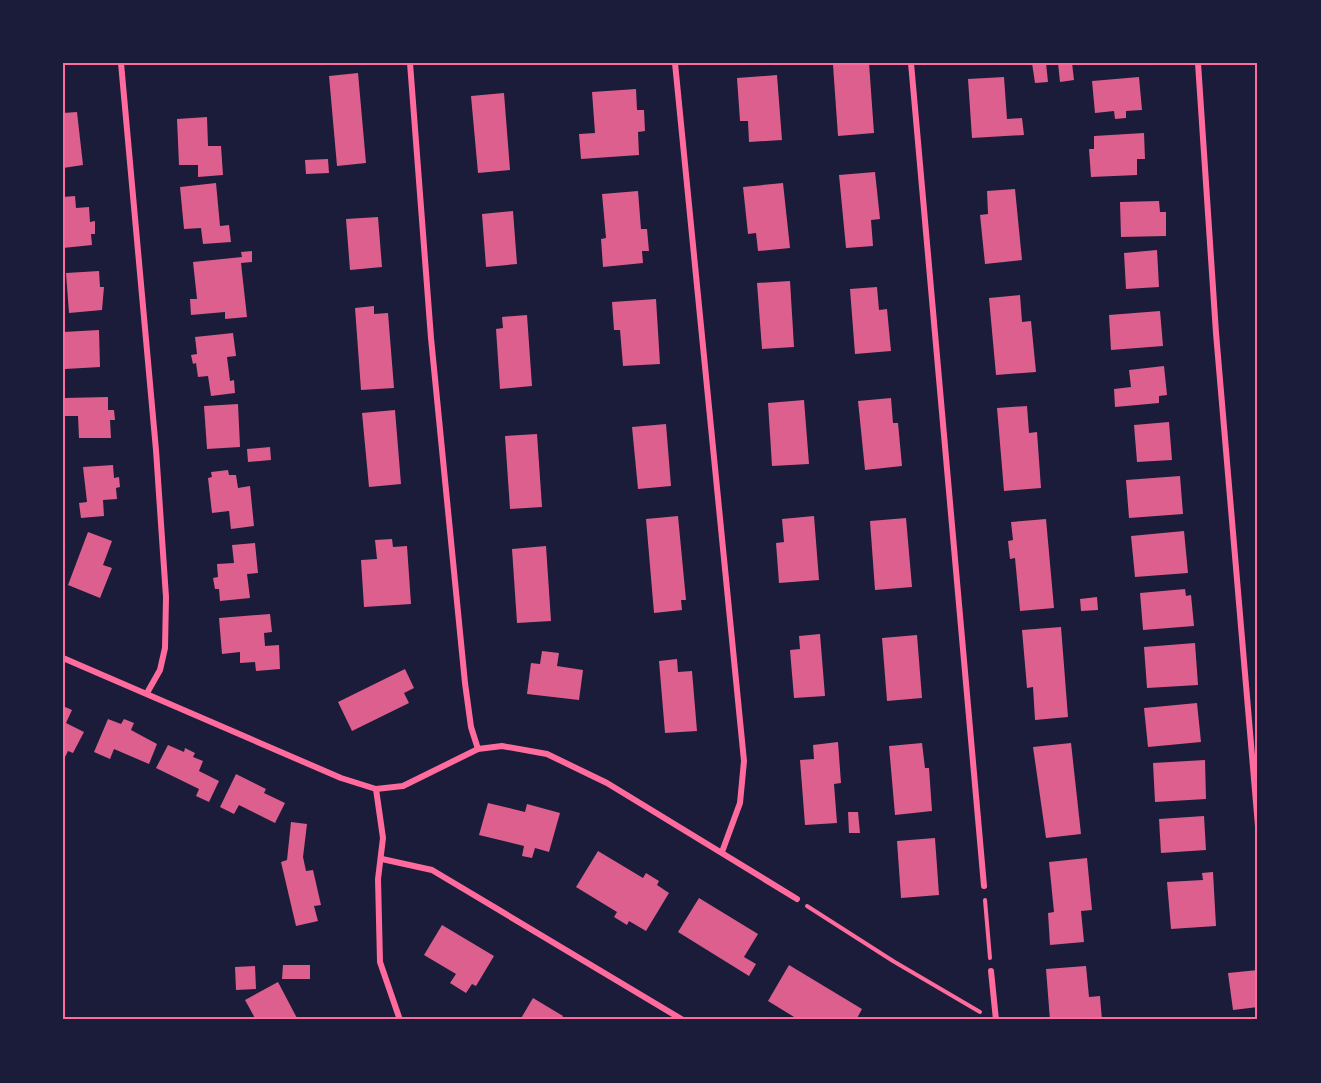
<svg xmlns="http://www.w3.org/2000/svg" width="1321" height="1083" font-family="'Work Sans',sans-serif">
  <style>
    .building { fill: #dd5f8e }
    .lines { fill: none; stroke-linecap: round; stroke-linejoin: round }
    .path { stroke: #ff6b9d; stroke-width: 4 }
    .minor { stroke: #ff6b9d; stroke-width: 6 }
    .neatline { fill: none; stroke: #ff6b9d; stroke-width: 2 }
  </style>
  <rect width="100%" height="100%" fill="#1b1b3a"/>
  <g class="building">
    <path d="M869 63 874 133 838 136 833 65Z"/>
    <path d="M1032 63H1046L1048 82 1035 83Z"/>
    <path d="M1058 63H1072L1074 80 1060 82Z"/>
    <path d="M358 73 366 163 337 166 329 76Z"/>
    <path d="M777 75 782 140 749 142 748 121H740L737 78Z"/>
    <path d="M1004 77 1007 119 1022 118 1024 135 972 138 968 79Z"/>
    <path d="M1139 77 1142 110 1126 111V118L1115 119 1114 111 1095 113 1092 81Z"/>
    <path d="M636 89 637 110H644L645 131 638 132 639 155 581 159 579 134 595 133 592 92Z"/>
    <path d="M504 93 510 170 478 173 471 96Z"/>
    <path d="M77 112 83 165 63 168V113Z"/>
    <path d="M207 117 208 146H221L223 175 198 177V165H179L177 119Z"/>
    <path d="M1144 133 1145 159H1137V175L1091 177 1089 149H1094V136Z"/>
    <path d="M328 159 329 173 306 174 305 160Z"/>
    <path d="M875 172 880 219 871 220 873 246 846 248 839 175Z"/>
    <path d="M216 183 220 226 229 225 231 242 203 244 201 228 184 229 180 187Z"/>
    <path d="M783 183 790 248 758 251 756 233 748 234 743 187Z"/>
    <path d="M1015 189 1022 260 985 264 980 215 988 214 987 191Z"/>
    <path d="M638 191 641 229H647L649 251H642L643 263 603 267 601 239 606 238 602 194Z"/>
    <path d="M75 196 76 208 89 207 90 222 95 221V234H91L92 245 63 248V197Z"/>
    <path d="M1159 201 1160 212H1166V236L1121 237 1120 202Z"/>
    <path d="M513 211 517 264 486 267 482 214Z"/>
    <path d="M378 217 382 267 350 270 346 219Z"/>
    <path d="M1157 250 1159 287 1126 289 1124 253Z"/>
    <path d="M252 251V262L241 263 247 317 225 319V312L191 315 190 299H197L193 262 242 257 241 252Z"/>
    <path d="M99 271 100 287H104L102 310 69 313 66 273Z"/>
    <path d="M790 281 794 347 762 349 757 283Z"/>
    <path d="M877 287 879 310 887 309 891 351 855 354 850 289Z"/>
    <path d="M1020 295 1022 322 1031 321 1036 372 996 375 989 298Z"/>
    <path d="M656 299 660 364 623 366 620 330H614L612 302Z"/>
    <path d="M374 306V314L388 313 394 388 361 390 355 308Z"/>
    <path d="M1160 311 1163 346 1111 350 1109 315Z"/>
    <path d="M527 315 532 386 500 389 496 329 503 328 502 317Z"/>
    <path d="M99 330 100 367 65 369 63 332Z"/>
    <path d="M233 333 236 356 227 357 230 381 234 380 235 393 211 396 208 376 198 377 196 363 193 364 191 355 197 354 195 337Z"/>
    <path d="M1164 366 1167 395 1159 396V403L1115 407 1114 389 1131 387 1129 370Z"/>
    <path d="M108 397V410H114L115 420H110L111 438H79L78 416H65L64 398Z"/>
    <path d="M891 398 893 423H898L902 466 865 470 858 401Z"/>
    <path d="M804 400 809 464 772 466 768 403Z"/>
    <path d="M238 404 240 447 207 449 204 406Z"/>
    <path d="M1027 406 1029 433 1037 432 1041 488 1004 491 997 408Z"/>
    <path d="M395 410 401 484 369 487 362 413Z"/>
    <path d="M1169 422 1172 460 1137 462 1134 425Z"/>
    <path d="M666 424 671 486 638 489 632 427Z"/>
    <path d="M537 434 542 507 510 509 505 436Z"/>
    <path d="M270 447 271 460 248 462 247 449Z"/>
    <path d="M113 465 114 478 119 477 120 487 116 488 117 499 103 500 104 516 81 518 79 503 87 502 83 467Z"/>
    <path d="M228 470 229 475H236L238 488 250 486 254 526 231 529 229 511 212 513 208 478 212 477 211 472Z"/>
    <path d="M1180 476 1183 514 1129 518 1126 480Z"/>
    <path d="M678 516 686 600H681L682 610 654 613 646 519Z"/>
    <path d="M814 516 819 580 779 583 776 543 784 542 782 519Z"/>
    <path d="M906 518 912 587 875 590 870 521Z"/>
    <path d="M1046 519 1054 608 1020 611 1015 558 1010 559 1008 541 1013 540 1011 522Z"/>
    <path d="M1184 531 1188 573 1135 577 1131 536Z"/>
    <path d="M88 532 112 541 103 565 112 568 100 598 68 585Z"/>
    <path d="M392 539 393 547 407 546 411 604 364 607 361 560 377 559 375 540Z"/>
    <path d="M255 543 258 573 247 574 250 598 220 601 219 589H215L213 578 218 577 217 564 234 563 232 545Z"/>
    <path d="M546 546 551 621 517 623 512 549Z"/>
    <path d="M1185 589 1186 596 1191 595 1194 626 1143 630 1140 593Z"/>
    <path d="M1097 597 1098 610 1081 611 1080 599Z"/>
    <path d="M270 614 272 632 264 633 265 646 279 645 280 669 256 671 255 662 240 663V652L222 654 219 618Z"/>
    <path d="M1061 627 1068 717 1035 720 1033 687 1027 688 1022 630Z"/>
    <path d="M820 634 825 696 794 698 790 650 800 649 799 636Z"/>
    <path d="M917 635 922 698 887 701 882 638Z"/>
    <path d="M1195 643 1198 685 1147 688 1144 647Z"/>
    <path d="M542 651 559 653 557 666 583 670 579 700 527 694 531 663 540 664Z"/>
    <path d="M677 659 678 672 692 671 697 731 665 733 659 661Z"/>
    <path d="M405 669 414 688 404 693 409 703 352 731 338 702Z"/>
    <path d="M1197 703 1201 742 1148 747 1144 708Z"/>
    <path d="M63 706 72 710 66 723 84 732 73 753 68 751 63 761Z"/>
    <path d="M108 719 121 724 124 719 134 723 131 730 157 744 149 764 114 749 110 759 94 752Z"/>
    <path d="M838 742 841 783 834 784 837 823 805 825 800 760 814 759 813 745Z"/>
    <path d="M922 743 925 768H929L932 811 895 815 889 746Z"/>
    <path d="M1071 743 1081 834 1046 838 1033 747Z"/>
    <path d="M168 745 184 752 185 748 195 753 193 757 203 761 199 771 219 781 209 802 196 796 199 789 156 768Z"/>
    <path d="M1205 760 1206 799 1155 802 1153 763Z"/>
    <path d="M236 774 266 789 264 793 285 803 275 823 239 805 234 814 220 807Z"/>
    <path d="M488 803 525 812 527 804 560 813 549 852 535 848 532 858 522 856 524 846 479 835Z"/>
    <path d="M848 812H858L860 833H849Z"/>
    <path d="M1204 816 1206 850 1161 853 1159 819Z"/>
    <path d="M291 822 307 824 303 857 306 871 313 870 321 905 314 906 318 921 296 926 281 862 287 860Z"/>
    <path d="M935 838 939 895 901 898 897 841Z"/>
    <path d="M598 851 643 878 646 873 659 881 657 885 669 893 646 931 629 921 627 925 614 917 617 912 576 887Z"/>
    <path d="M1087 858 1092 910 1081 911 1084 942 1050 945 1048 913 1054 912 1049 862Z"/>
    <path d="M1213 872 1216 926 1171 929 1167 882 1203 880 1202 873Z"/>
    <path d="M699 898 758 934 744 957 756 964 749 976 678 932Z"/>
    <path d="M442 925 494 956 476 986 472 984 466 993 450 983 456 974 424 955Z"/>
    <path d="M283 965H310V979H282Z"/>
    <path d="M789 965 862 1009 856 1020H799L768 1001Z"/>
    <path d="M255 966 256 989 236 990 235 967Z"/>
    <path d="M1086 966 1089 997 1100 996 1102 1020H1050L1046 969Z"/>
    <path d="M1258 970V1007L1233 1010 1228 973Z"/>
    <path d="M278 982 298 1020H256L245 1000Z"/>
    <path d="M533 998 563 1016 561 1020H520Z"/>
  </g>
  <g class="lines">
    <g class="path">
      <path d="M985 900 990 958"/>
      <path d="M807 906 893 961 980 1012"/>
    </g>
    <g class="minor">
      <path d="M121 63 156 450 166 597 165 648 160 670 147 693"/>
      <path d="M410 63 431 338 465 683 471 727 478 749"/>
      <path d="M675 63 744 761 740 803 722 852"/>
      <path d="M911 63 984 886"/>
      <path d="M1198 63 1216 333 1258 826"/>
      <path d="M63 658 341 778 376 789 403 786 478 749 502 746 547 754 607 783 797 899"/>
      <path d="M376 789 383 838 378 879 380 962 400 1020"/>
      <path d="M382 859 432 870 683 1020"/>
      <path d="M991 971 996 1020"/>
    </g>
  </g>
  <rect width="1321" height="1083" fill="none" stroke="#1b1b3a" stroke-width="129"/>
  <rect x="64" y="64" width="1192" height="954" class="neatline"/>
</svg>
